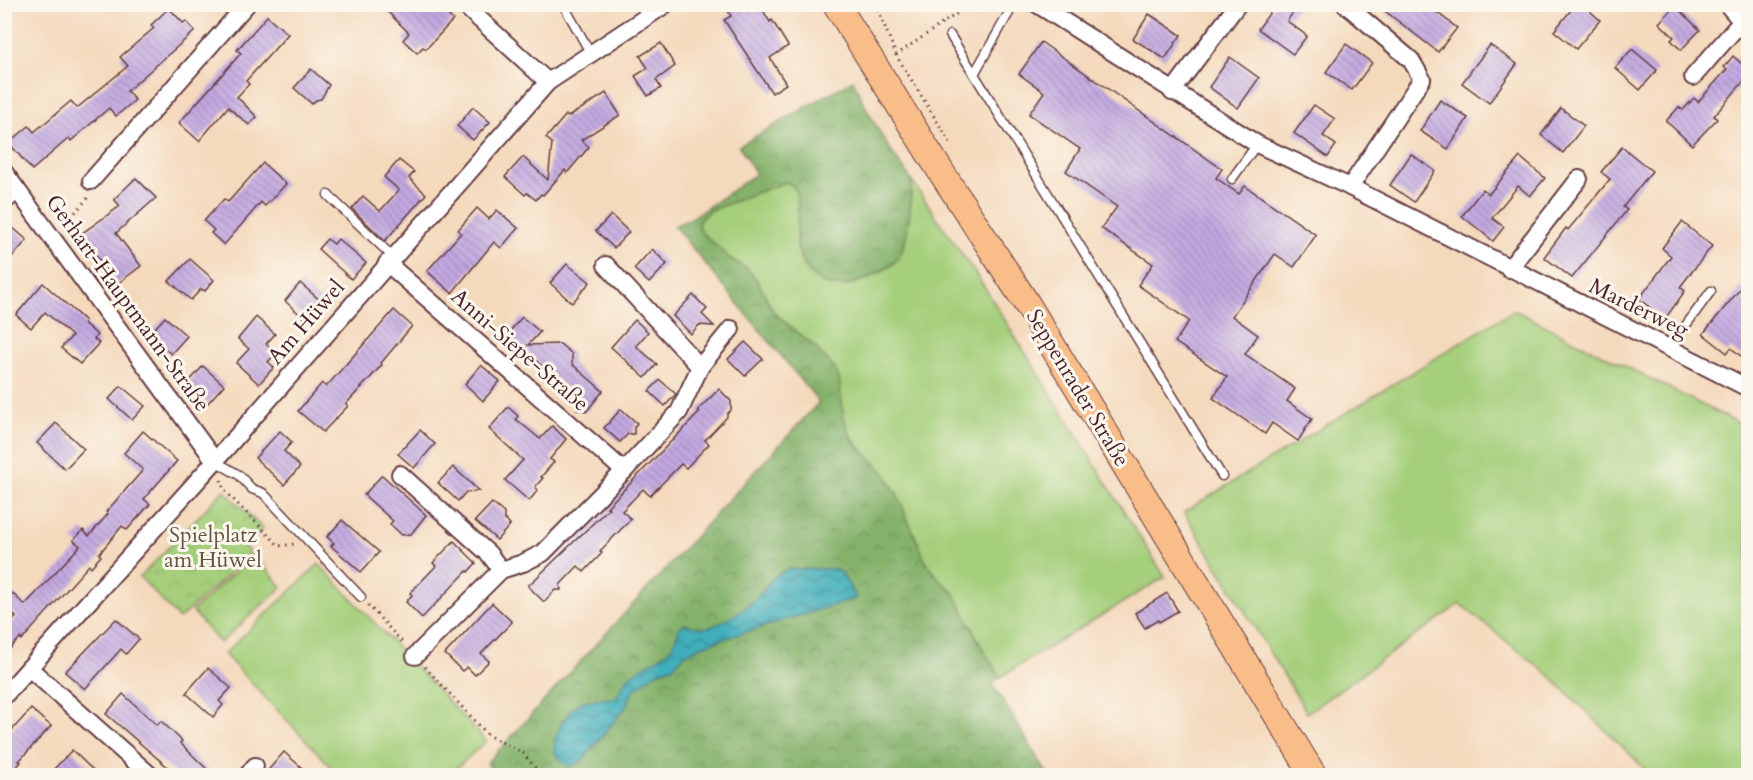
<svg xmlns="http://www.w3.org/2000/svg" width="1753" height="780" font-family="Cardo,serif">
  <style>
    .grass { fill: #a5cf7b; stroke: #787753; stroke-width: 1.5 }
    .forest { fill: url(#forest-crowns); stroke: #67684b; stroke-width: 1.5 }
    .park { fill: url(#park-crowns); stroke: #787753; stroke-width: 1.5 }
    .water { fill: url(#water-waves); stroke: #456773; stroke-width: 1.5 }
    .building { fill: url(#building-back-hatch) }
    .lines { fill: none; stroke-linecap: round; stroke-linejoin: round }
    .lane-casing { stroke: #643b41; stroke-width: 11 }
    .street-casing { stroke: #643b41; stroke-width: 20 }
    .primary-casing { stroke: #643b41; stroke-width: 28 }
    .path { stroke: #643b41; stroke-width: 3; stroke-dasharray: 1.5 4.5; stroke-linecap: butt }
    .lane { stroke: #fff; stroke-width: 8 }
    .street { stroke: #fff; stroke-width: 16 }
    .primary { stroke: #f8bd88; stroke-width: 26 }
    .labels { text-anchor: middle; dominant-baseline: central; stroke-width: 6; stroke-linejoin: round; paint-order: stroke }
    .street-label { font-size: 22px; fill: #4a1f2b; stroke: #fbf7ec }
    .park-label { font-size: 22px; fill: #655443; stroke: #fbf7ec }
  </style>
  <defs>
    <pattern id="forest-crowns" width="20" height="18" patternUnits="userSpaceOnUse" patternTransform="scale(1.5)"><rect width="20" height="18" fill="#84b26b"/><path d="M2 6a3 3 0 1 1 6 0M12 15a3 3 0 1 1 6 0" fill="none" stroke="#6e9058"/></pattern>
    <pattern id="park-crowns" width="20" height="18" patternUnits="userSpaceOnUse" patternTransform="scale(1.5)"><rect width="20" height="18" fill="#a5cf7b"/><path d="M2 6a3 3 0 1 1 6 0M12 15a3 3 0 1 1 6 0" fill="none" stroke="#90b16a"/></pattern>
    <pattern id="water-waves" width="16" height="10" patternUnits="userSpaceOnUse" patternTransform="scale(1.5)"><rect width="16" height="10" fill="#40afbb"/><path d="M0 5q4-4 8 0t8 0" fill="none" stroke="#388e98"/></pattern>
    <pattern id="building-back-hatch" width="6" height="6" patternUnits="userSpaceOnUse" patternTransform="scale(1.5)"><rect width="6" height="6" fill="#c2a9e1"/><path d="M-1 5l2 2M0 0l6 6M5-1l2 2" fill="none" stroke="#a089b7"/></pattern>
  </defs>
  <rect width="100%" height="100%" fill="#fbf7ec"/>
  <filter id="ink" filterUnits="userSpaceOnUse"><feTurbulence type="fractalNoise" baseFrequency=".0167" numOctaves="2"/><feDisplacementMap in="SourceGraphic" scale="12" xChannelSelector="R" yChannelSelector="G"/><feConvolveMatrix kernelMatrix="1 2 1 2 8 2 1 2 1" color-interpolation-filters="sRGB"/></filter>
  <filter id="wash" filterUnits="userSpaceOnUse"><feTurbulence type="fractalNoise" baseFrequency=".008" numOctaves="4" result="noise"/><feDisplacementMap in="SourceGraphic" scale="24" xChannelSelector="R" yChannelSelector="G"/><feGaussianBlur stdDeviation="1.35" result="paint"/><feColorMatrix in="noise" values="0 0 0 0 0 0 0 0 0 0 0 0 0 0 0 0 0 1.4 0 .05"/><feComposite in="paint" operator="in"/></filter>
  <g filter="url(#wash)">
    <rect width="100%" height="100%" fill="#f4d9bc"/>
    <g class="grass">
      <path d="M911 180 983 285 1165 577 1000 677 985 653 954 593 939 579 926 562 896 492 883 471 856 444 849 433 844 418 841 401 815 347 774 313 758 282 747 269 729 258 702 233 698 225 700 219 709 211 785 182 793 185 798 195 797 248 865 280C874 275 887 270 894 263 910 248 910 201 911 180Z"/>
      <path d="M1514 310 1748 428V775H1651L1549 675 1460 604 1307 713 1184 512Z"/>
      <path d="M254 555 282 587 220 643 192 611Z"/>
      <path d="M319 564 486 741 449 775H339L224 654Z"/>
    </g>
    <path class="forest" d="M853 80C866 110 881 137 900 164 904 169 911 176 911 183 912 201 908 249 895 262 890 267 881 271 875 274 849 289 822 295 804 265 789 241 805 210 793 185L785 182 709 211 700 219 698 225 702 233 729 258 747 269 758 282 774 313 815 347 835 369 839 378 844 418 849 433 856 444 883 471 896 492 926 562 939 579 954 593 985 653 1000 677 992 683 1048 775 496 776 487 763 819 402 674 226 690 219 756 174 739 146Z"/>
    <path class="park" d="M224 490 263 529 244 546 251 554 179 619 140 577Z"/>
    <path class="water" d="M790 569H835L842 574 857 598 701 646 683 656 674 666 656 673 634 690 625 708 583 760 569 767C564 763 559 760 556 754 549 740 568 707 582 702 593 698 605 699 616 698 620 692 623 683 629 677 650 658 673 660 679 628L685 624C691 625 698 629 704 628 724 625 748 607 761 593 775 578 769 577 790 569Z"/>
    <g id="blocks">
      <g class="building">
        <path d="M380 4H437L453 20 426 49 423 47 417 53 403 40 409 33Z"/>
        <path d="M724 4H759L770 22 772 20 788 46 770 58 786 84 772 93 724 20 731 16Z"/>
        <path d="M1276 4H1299L1287 21 1307 36 1293 54 1258 29Z"/>
        <path d="M1376 4H1426L1457 28 1438 52Z"/>
        <path d="M1576 4H1582L1600 20 1576 49 1554 31Z"/>
        <path d="M1675 6 1700 30 1681 50 1671 40 1674 37 1659 23Z"/>
        <path d="M169 8 183 23 186 21 195 31 127 91 135 100 116 116 109 108 71 141 69 138 32 170 9 143 29 126 34 132 71 101 77 108 128 66 120 57 154 28 151 25Z"/>
        <path d="M1149 14 1181 35 1165 59 1133 39Z"/>
        <path d="M267 16 288 34 246 81 249 84 237 97 257 117 249 125 228 107 199 141 179 123 241 53 237 50Z"/>
        <path d="M1041 42 1222 169 1216 178 1239 194 1245 186 1316 235 1294 267 1275 254 1232 316 1258 335 1245 354 1295 389 1287 401 1312 419 1298 441 1272 423 1265 434 1213 398 1227 377 1175 342 1189 321 1138 285 1153 264 1101 228 1117 207 1066 171 1080 149 1029 114 1044 92 1019 74Z"/>
        <path d="M661 43 675 66 656 80 661 88 648 96 635 76 648 68 640 56Z"/>
        <path d="M1346 44 1372 63 1352 90 1326 72Z"/>
        <path d="M1490 45 1517 64 1489 103 1462 83Z"/>
        <path d="M1632 49 1657 70 1640 90 1615 68Z"/>
        <path d="M1733 56 1749 70V75L1714 116 1717 119 1692 145 1666 121 1679 107 1683 110 1694 98 1698 102 1727 69 1724 67Z"/>
        <path d="M1230 57 1259 78 1238 108 1209 87Z"/>
        <path d="M311 69 329 85 321 99 316 100 312 104 294 88Z"/>
        <path d="M606 93 620 115 581 140 589 147 567 173 565 170 543 195 541 194 536 200 527 193 525 195 505 177 523 157 548 180 552 143 546 138 566 115 568 117Z"/>
        <path d="M1440 100 1468 118 1448 149 1420 131Z"/>
        <path d="M1314 105 1335 119 1323 136 1336 145 1328 157 1294 133Z"/>
        <path d="M473 107 490 122 473 140 457 126Z"/>
        <path d="M1561 108 1584 126 1563 153 1541 135Z"/>
        <path d="M1622 147 1652 171 1623 207 1627 210 1572 278 1544 257 1566 228 1568 230 1610 179 1601 172Z"/>
        <path d="M1411 154 1435 171 1414 202 1390 185Z"/>
        <path d="M1520 157 1545 178 1530 196 1518 186 1492 218 1504 227 1493 241 1462 216 1483 189 1489 194Z"/>
        <path d="M399 160 414 172 409 178 426 194 385 241 352 209 363 196 380 211 399 190 384 177Z"/>
        <path d="M263 163 286 184 265 206 261 202 224 245 211 233 214 230 204 221 224 199 228 202Z"/>
        <path d="M136 178 156 198 116 233 141 266 117 284 81 234 120 206 114 199Z"/>
        <path d="M477 208 489 219 497 210 518 228 501 248 494 242 452 293 427 271 461 233 458 230Z"/>
        <path d="M611 215 629 232 614 248 596 231Z"/>
        <path d="M4 220 27 240 13 256 4 248Z"/>
        <path d="M1682 222 1712 246 1680 287 1685 291 1665 319 1639 299 1671 256 1662 248Z"/>
        <path d="M327 239 334 244 338 239 366 263 351 279 318 249Z"/>
        <path d="M652 249 667 264 649 283 634 269Z"/>
        <path d="M190 259 214 280 205 291 201 289 191 300 169 281Z"/>
        <path d="M567 264 590 282 572 303 550 283Z"/>
        <path d="M1749 278V346L1741 356 1731 348 1727 353 1703 334Z"/>
        <path d="M43 283 85 321 84 323 97 335 94 339 99 343 80 364 61 348 72 336 45 312 31 328 16 315Z"/>
        <path d="M300 283 322 302 306 320 285 301Z"/>
        <path d="M693 295 707 309 702 314 714 326 699 325 691 334 673 316Z"/>
        <path d="M394 310 412 326 381 363 382 365 346 404 348 406 323 432 298 411 322 383 326 387Z"/>
        <path d="M165 317 187 336 171 354 149 335Z"/>
        <path d="M256 317 275 334 266 344 276 353 268 362 274 367 259 384 236 363 249 349 238 339Z"/>
        <path d="M522 317 540 332 528 345 560 344 572 354V364L603 391 586 412 584 410H577V404L568 397 572 392 524 350 521 354 503 339Z"/>
        <path d="M635 320 648 332 636 346 657 364 645 378 611 347Z"/>
        <path d="M745 342 763 359 745 376 728 359Z"/>
        <path d="M481 365 500 381 483 401 465 384Z"/>
        <path d="M203 366 224 385 207 404 186 385Z"/>
        <path d="M660 380 676 394 665 406 649 391Z"/>
        <path d="M121 386 145 406 132 420 109 399Z"/>
        <path d="M719 389 731 401V410L727 414V417L705 440 709 444 686 468 681 464 650 496 643 489 622 511 631 519 600 551 602 553 584 572 578 566 560 585 561 590H555L544 602 528 586 609 508 607 507 700 412 698 410Z"/>
        <path d="M508 407 518 416 516 419 540 439 552 426 566 439 550 459 554 462 541 477 543 478 535 487 538 490 529 501 505 480 523 460 489 429Z"/>
        <path d="M621 409 637 423 634 427V434H628L620 442 604 428Z"/>
        <path d="M56 423 84 449 65 469 37 443Z"/>
        <path d="M420 430 435 444 414 468 398 454Z"/>
        <path d="M143 431 177 461 144 499 150 504 127 530 122 526 99 554 101 556 91 567 89 565 22 640 20 638 4 655V630L16 617 4 606V601L12 593 25 605 80 546 73 540 83 530 89 536 108 514 106 512 143 470 124 453Z"/>
        <path d="M280 431 292 442 284 451 300 467 284 485 255 458Z"/>
        <path d="M453 467 479 491 466 492 458 501 438 483Z"/>
        <path d="M382 475 426 515 411 534 402 535 390 524 393 521 364 495Z"/>
        <path d="M492 503 504 513V519L510 525 497 540 475 521Z"/>
        <path d="M342 520 379 552 361 572 331 546 334 543 327 537Z"/>
        <path d="M454 541 476 563 468 572 467 571 422 618 406 602 412 595 410 593 436 566 433 563Z"/>
        <path d="M1167 593 1178 611 1159 622 1158 620 1145 628 1135 613Z"/>
        <path d="M492 603 512 622 481 654 489 661 475 675 467 667 462 671 445 654Z"/>
        <path d="M116 619 139 639 126 654 121 649 85 689 65 672Z"/>
        <path d="M208 668 231 688 219 701 223 705 213 717 186 693Z"/>
        <path d="M123 694 157 725 161 721 182 741 180 743 214 776H178L106 714Z"/>
        <path d="M31 709 51 726 19 761 21 762 9 776H4V739Z"/>
        <path d="M72 750 99 776H61L54 769Z"/>
        <path d="M284 752 311 776H263Z"/>
      </g>
    </g>
  </g>
  <g filter="url(#ink)">
    <use href="#blocks" fill-opacity="0" stroke="#643b41" stroke-width="1.5"/>
    <g class="lines">
      <defs>
        <g id="lane">
          <path d="M563 4 591 54"/>
          <path d="M950 35 1222 476"/>
          <path d="M974 74 1014 4"/>
          <path d="M1232 179 1257 144"/>
          <path d="M328 195 393 257"/>
          <path d="M1670 347 1711 291"/>
          <path d="M215 461 239 475 252 489 263 493 361 597"/>
        </g>
        <g id="street">
          <path d="M463 4 548 82"/>
          <path d="M1037 4 1257 144 1350 187 1748 388"/>
          <path d="M1345 4 1411 60 1422 79 1350 187"/>
          <path d="M1727 4 1748 29"/>
          <path d="M1693 77 1741 22"/>
          <path d="M1172 92 1238 4"/>
          <path d="M4 172 215 461"/>
          <path d="M91 181 247 4"/>
          <path d="M4 202 17 190"/>
          <path d="M387 263 624 471"/>
          <path d="M606 265 700 367"/>
          <path d="M1509 269 1579 179"/>
          <path d="M400 474 489 554 501 570"/>
          <path d="M415 656 501 570 523 563 543 553 624 471 679 412 700 367 731 329"/>
          <path d="M29 668 151 776"/>
          <path d="M4 696 215 461 548 82 666 4"/>
          <path d="M247 776 255 766"/>
        </g>
        <path id="primary" d="M836 4 936 164 1027 304 1314 776"/>
      </defs>
      <use href="#lane" class="lane-casing"/>
      <use href="#street" class="street-casing"/>
      <use href="#primary" class="primary-casing"/>
      <g class="path">
        <path d="M876 4 896 55 951 144"/>
        <path d="M896 55 971 4"/>
        <path d="M63 226 88 198"/>
        <path d="M221 480 224 490 279 546 294 544"/>
        <path d="M368 605 404 644"/>
        <path d="M425 667 489 736 523 753 542 776"/>
      </g>
      <use href="#lane" class="lane"/>
      <use href="#street" class="street"/>
      <use href="#primary" class="primary"/>
    </g>
  </g>
  <g class="labels">
    <g class="street-label">
      <text transform="translate(128 303) rotate(54)">Gerhart-Hauptmann-Straße</text>
      <text transform="translate(1639 308) rotate(26)">Marderweg</text>
      <text transform="translate(306 322) rotate(-49)">Am Hüwel</text>
      <text transform="translate(520 350) rotate(41)">Anni-Siepe-Straße</text>
      <text transform="translate(1078 388) rotate(59)">Seppenrader Straße</text>
    </g>
    <g class="park-label">
      <text x="213" y="535">Spielplatz<tspan x="213" dy="25">am Hüwel</tspan></text>
    </g>
  </g>
  <rect width="1753" height="780" fill="none" stroke="#fbf7ec" stroke-width="24"/>
</svg>
